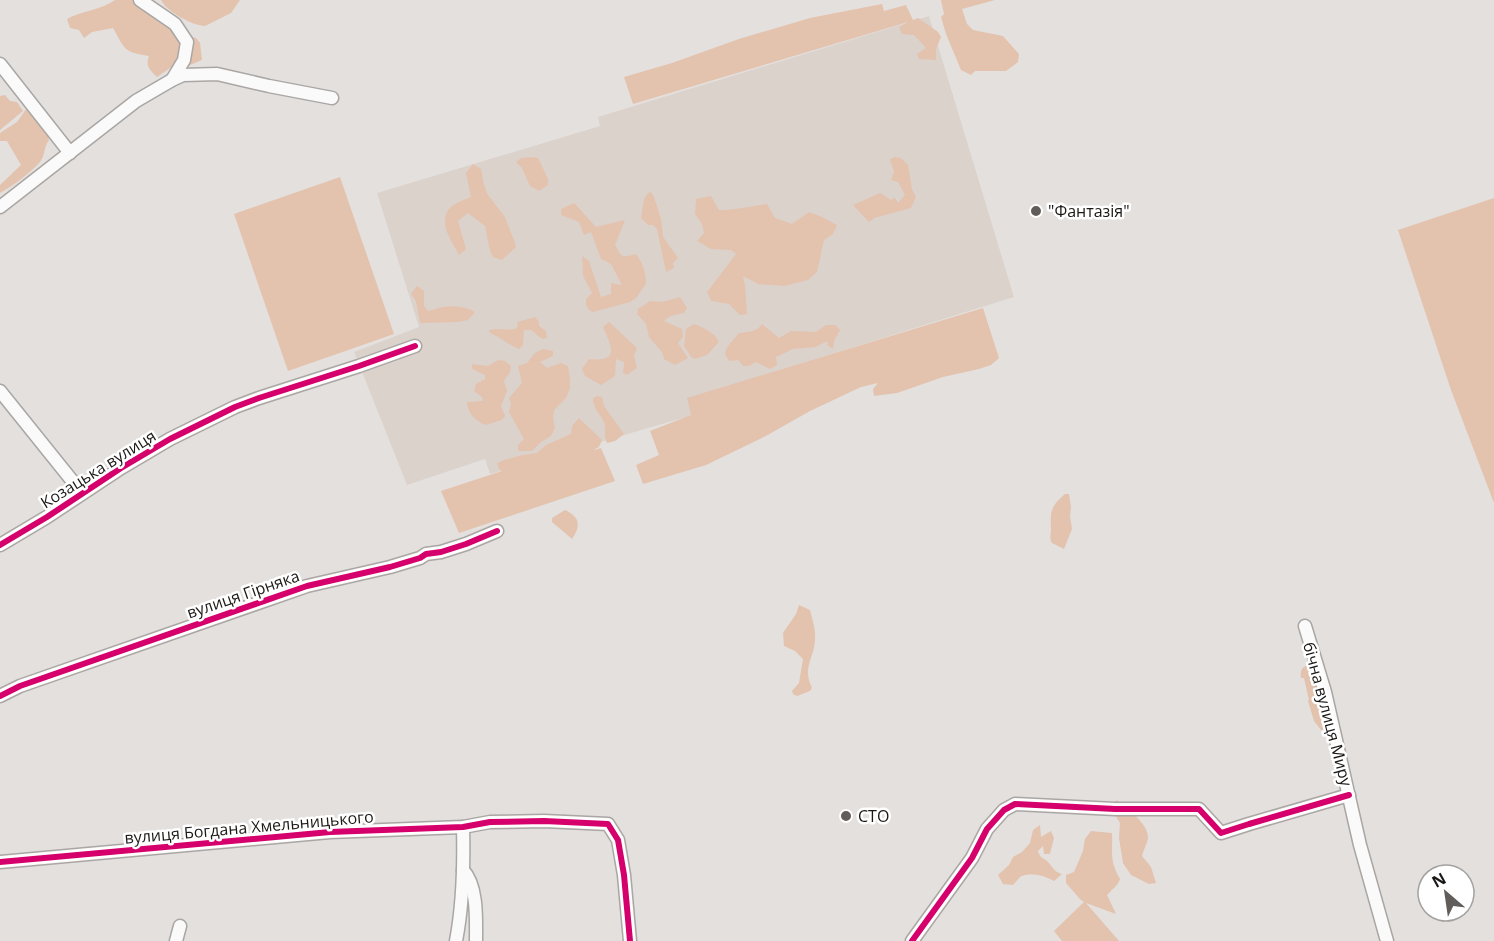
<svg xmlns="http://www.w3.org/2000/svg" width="1494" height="941" font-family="'Open Sans',sans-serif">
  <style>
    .built { fill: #dcd2cc }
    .green { fill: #e3c2ae }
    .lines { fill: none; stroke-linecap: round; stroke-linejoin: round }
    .minor-casing { stroke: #a9a6a4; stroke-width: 15 }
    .minor { stroke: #fbfafa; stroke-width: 12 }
    .cycleway-casing { stroke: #fff; stroke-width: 10 }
    .cycleway { stroke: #d6006c; stroke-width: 6 }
    .poi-dot { fill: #615d5b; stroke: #fff; stroke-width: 2 }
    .labels { text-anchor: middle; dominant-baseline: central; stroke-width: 5; stroke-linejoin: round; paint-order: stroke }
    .poi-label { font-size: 16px; fill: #1a1715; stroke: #fff; text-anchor: start }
    .street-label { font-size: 16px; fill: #1a1715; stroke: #fff }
  </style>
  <rect width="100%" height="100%" fill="#e4e0de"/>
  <path class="built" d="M929 16 1014 297 688 399 693 415 490 474 485 459 407 485 354 352 419 327 377 193 600 126 598 117Z"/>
  <g class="green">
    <path d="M115 0H136C153 19 169 32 196 38L200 43 202 60 190 65 177 64 170 68 157 77C150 70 145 66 149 56 123 52 125 49 113 28L92 32 84 38 79 30 70 28 67 19C81 11 102 10 115 0Z"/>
    <path d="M161 0H240L231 13 205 26C193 26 166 11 161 0Z"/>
    <path d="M941 0H995L962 9 967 24 973 30 1003 36 1019 54 1018 62 1006 71H975L971 75 961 70 946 34 941 17 944 14Z"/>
    <path d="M882 4 884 11 906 5 913 20 918 18 938 32 941 37 936 49V60L919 59 917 54 926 48 914 35 902 34 899 27 908 22 633 104 624 77 672 63 739 39 810 18Z"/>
    <path d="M5 95 10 101 17 102 23 111 0 130V96Z"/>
    <path d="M27 108 45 128 49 140C44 146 45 156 40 162 30 173 13 186 0 193V185L21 165 7 141H0V133L17 122Z"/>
    <path d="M533 157 538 158 548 179V185L539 191 530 186 522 168 516 162 521 158Z"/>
    <path d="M894 157 901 158 908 165 912 189 916 197 911 208 874 218 869 222 853 205 880 193 891 200 895 198 898 203 905 195 898 182 891 180 894 171 890 160Z"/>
    <path d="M473 164 481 169 484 185 488 195 505 217 515 243 516 247 502 260 493 257 490 251 485 226 468 213 458 221 466 249 459 255C452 242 438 223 449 209 454 203 464 200 471 197L466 173Z"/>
    <path d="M340 177 394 334 288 371 234 214Z"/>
    <path d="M651 192 654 197 661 219 663 237 678 258 673 263 674 268 666 272 657 229 653 225H648L641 218 644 199 648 193Z"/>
    <path d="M711 196 719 210C735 210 751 206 767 204L775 218 792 224 809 212 822 217 837 225 833 234 824 240 817 272 808 280 784 286 758 284 743 276 745 285 747 314 740 315 729 304 711 301 707 292 736 254 731 250 711 249 697 241 704 233 702 224 695 214 696 199Z"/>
    <path d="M1494 198V503L1451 390 1398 230Z"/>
    <path d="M574 203 596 227 625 220 615 245C622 258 621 258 636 254 643 263 646 273 646 284L636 298 630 302 593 312 590 311 586 305V299L592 293 583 276 582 256 589 261 601 297 611 294V283L622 285 611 264 601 259 591 232 584 235 579 222 561 215V209Z"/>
    <path d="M417 286 424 291V306L428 311C434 310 438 307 444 307 454 305 467 307 475 312L468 320 458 322 420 323 416 301 411 294Z"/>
    <path d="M680 297 687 308 684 313 670 316 664 321 682 329 683 337 678 343 688 358 675 365 664 359 662 352 649 337 646 324 637 314 638 309 650 301 663 302Z"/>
    <path d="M983 308 999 358 991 365 979 369 943 377 897 393 874 396 873 389 878 383 861 387 810 411 764 437 706 465 643 484 636 465 659 455 650 431 691 415 687 398Z"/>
    <path d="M535 317 539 322V326L546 331 547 338 542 339 531 330H524L523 345 519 349C511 346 508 343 501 339 497 336 493 335 488 331 498 326 507 332 517 328L518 322Z"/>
    <path d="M609 322 637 348 634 356 637 368 627 375 623 373 624 362 616 359 615 376 601 385 585 376 582 369 589 359C620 362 612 348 603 327Z"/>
    <path d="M694 324C704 328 714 332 719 342L707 355 695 359 691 357 684 346 686 329Z"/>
    <path d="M762 324 779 338 791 331 816 332 826 325H835L840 330 834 341 833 349 827 345 828 341 815 347 793 349 776 357 777 365 770 369 756 362 749 366H743L738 360 729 361 725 354 727 347 739 333C748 332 757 332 762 324Z"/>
    <path d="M543 349 553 351V356L540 362 547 368 561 363 568 366 570 379V388L566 398 554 410 553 418 555 428 551 436 541 442 532 451H518V445L524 439 509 412 511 404 509 398 522 383 518 366 527 363 535 353Z"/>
    <path d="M498 360 505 361 511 366 510 372 504 381 507 391 501 406 505 416 502 420 485 425C475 420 468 414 467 402L483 401 482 397 474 391 476 384 485 379V375L472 369V364L488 366Z"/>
    <path d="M597 396 602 397 604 406 624 434 615 441 607 443C603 435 607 429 604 422 600 414 593 408 593 398Z"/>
    <path d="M579 418 602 440 599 447 593 450 601 448 615 481 459 533 441 491 502 471 499 469 497 463 504 460 523 455 537 453 546 445 571 434 572 426Z"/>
    <path d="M1065 494H1069L1071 507 1070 516 1072 529 1064 549 1052 543C1049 538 1051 535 1051 529 1050 511 1051 506 1065 494Z"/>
    <path d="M565 510C580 517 581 526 572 539L552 522V518Z"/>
    <path d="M799 605 810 610C812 619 816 630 815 639 814 660 802 666 812 688L810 691 797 696 793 694 792 691 799 683 803 659 795 651 784 646 783 633 796 614Z"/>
    <path d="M1308 665 1314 670 1327 726 1325 730H1321L1314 721 1308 701 1309 700 1304 678H1301C1300 672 1301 667 1308 665Z"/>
    <path d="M1116 800C1126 806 1148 824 1148 837 1148 842 1143 851 1142 856L1151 867 1156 883 1149 884 1131 875 1123 863 1119 838 1120 823 1113 811Z"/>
    <path d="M1040 825 1041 837 1051 831 1054 838 1050 854H1044L1043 846 1038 851C1040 858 1042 857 1047 861 1053 867 1054 872 1062 874L1054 881C1045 876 1030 871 1020 877 1018 879 1016 882 1013 885L1003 884 998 875 1009 865 1013 857 1022 852 1030 843 1033 830Z"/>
    <path d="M1091 831 1112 833C1113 854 1109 859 1120 879 1118 886 1111 890 1107 895L1116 914 1086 903 1119 941H1062L1054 931 1084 902 1080 899 1066 883V875L1074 872 1083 851 1085 839Z"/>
  </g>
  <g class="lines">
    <defs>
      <g id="minor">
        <path d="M140 0 175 24 187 42 184 60 172 80"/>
        <path d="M0 64 70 153"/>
        <path d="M0 207 136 101 172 80 183 75 217 74 269 86 332 98"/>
        <path d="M0 391 82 493"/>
        <path d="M0 545 47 517 121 468 170 439 235 407 259 398 359 366 415 346"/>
        <path d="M1305 626 1325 692 1360 845 1387 941"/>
        <path d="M0 696 20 686 307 586 390 567 420 558 426 554 441 552 466 544 497 531"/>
        <path d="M0 862 330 832 463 827 490 822 544 821 608 824 618 840 624 875 630 941"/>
        <path d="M463 870C478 886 476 920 476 941"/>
        <path d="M176 941 180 926"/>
        <path d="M456 941C463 904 464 865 463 827"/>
        <path d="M912 941 972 858 987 829 1004 810 1015 804 1115 809H1199L1221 833 1249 824 1349 795"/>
      </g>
    </defs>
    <use href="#minor" class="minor-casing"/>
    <use href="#minor" class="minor"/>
    <defs>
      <g id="cycleway">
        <path d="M0 545 47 517 121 468 170 439 235 407 259 398 359 366 415 346"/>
        <path d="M0 696 20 686 307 586 390 567 420 558 426 554 441 552 466 544 497 531"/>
        <path d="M0 862 330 832 463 827 490 822 544 821 608 824 618 840 624 875 630 941"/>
        <path d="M912 941 972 858 987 829 1004 810 1015 804 1115 809H1199L1221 833 1249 824 1349 795"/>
      </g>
    </defs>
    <use href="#cycleway" class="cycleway-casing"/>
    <use href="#cycleway" class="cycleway"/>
  </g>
  <g class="poi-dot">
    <circle cx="1036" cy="211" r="6"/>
    <circle cx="846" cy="816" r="6"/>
  </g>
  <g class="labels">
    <g class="poi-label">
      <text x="1048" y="211">"Фантазія"</text>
      <text x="858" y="816">СТО</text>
    </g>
    <g class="street-label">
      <text transform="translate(98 469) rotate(-32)">Козацька вулиця</text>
      <text transform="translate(243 594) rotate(-19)">вулиця Гірняка</text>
      <text transform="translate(1328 714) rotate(75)">бічна вулиця Миру</text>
      <text transform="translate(249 827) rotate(-5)">вулиця Богдана Хмельницького</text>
    </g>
  </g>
  <g transform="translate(1446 893) rotate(331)"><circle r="28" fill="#ffffff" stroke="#a3a2a1" stroke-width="1.5"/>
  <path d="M0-4.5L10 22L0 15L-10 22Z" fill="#615d5b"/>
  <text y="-9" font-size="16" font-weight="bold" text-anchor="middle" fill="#1a1715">N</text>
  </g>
</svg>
